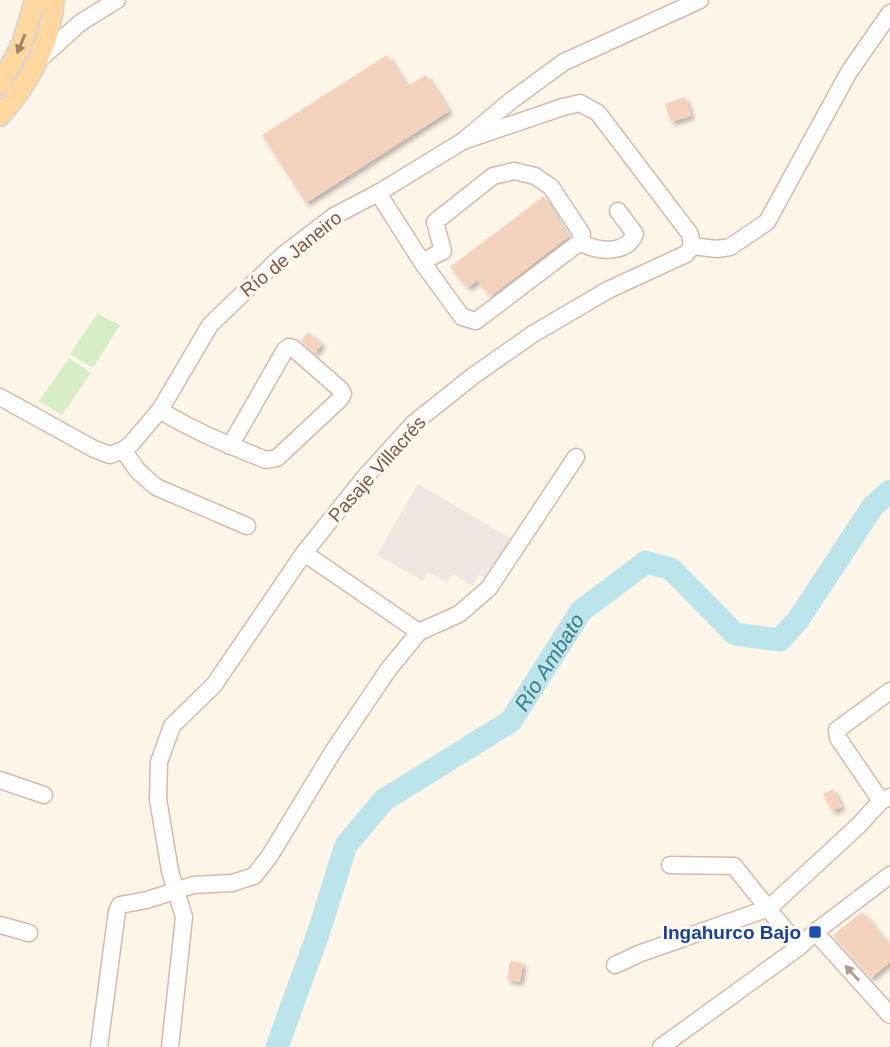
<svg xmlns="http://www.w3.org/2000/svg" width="890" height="1047" font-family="Arial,sans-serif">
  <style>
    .industrial { fill: #efe7e2 }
    .green { fill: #d7edc5 }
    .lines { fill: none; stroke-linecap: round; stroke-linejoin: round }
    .river { stroke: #bbe5ea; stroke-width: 23 }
    .building { fill: #f5d2be; filter: url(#shadow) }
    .minor-casing { stroke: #d2bbad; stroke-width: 19 }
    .major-casing { stroke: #ddd4d0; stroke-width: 23 }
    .minor { stroke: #fff; stroke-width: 16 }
    .major { stroke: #ffd79f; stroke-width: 19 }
    .oneway { fill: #a37f64 }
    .oneway2 { fill: #b09b92 }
    .transit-dot { fill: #1a4fb4; stroke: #fff9f1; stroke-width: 2.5 }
    .labels { text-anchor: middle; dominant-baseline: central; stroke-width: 6; stroke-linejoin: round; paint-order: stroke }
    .street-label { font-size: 19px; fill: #7b594a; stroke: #fff9f1 }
    .transit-label { font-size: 19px; font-weight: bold; fill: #164399; stroke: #fff9f1; text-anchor: end }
    .water-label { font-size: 21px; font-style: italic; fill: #3b7881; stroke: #fff9f1 }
  </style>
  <defs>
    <filter id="shadow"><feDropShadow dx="3.5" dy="3.5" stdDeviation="2" flood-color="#0004"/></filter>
  </defs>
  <rect width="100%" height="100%" fill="#fef5e9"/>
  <path class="industrial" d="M418 484 512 539 488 580 479 575 473 586 453 574 447 583 428 572 423 581 377 555Z"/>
  <g class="green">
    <path d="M97 314 120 325 93 368 70 354Z"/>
    <path d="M69 358 91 373 62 415 39 401Z"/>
  </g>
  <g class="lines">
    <path class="river" id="s1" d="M277 1047 319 931 346 845 384 800 511 721 581 611 646 562 671 569 735 634 780 640 798 620 873 506 890 491"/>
  </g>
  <g class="building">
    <path d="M387 55 407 86 426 75 449 111 306 203 262 135Z"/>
    <path d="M685 97 691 116 671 122 665 104Z"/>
    <path d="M544 196 568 237 491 296 477 280 468 288 450 267Z"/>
    <path d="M308 332 322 344 315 353 301 341Z"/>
    <path d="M833 789 842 807 832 811 823 794Z"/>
    <path d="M862 912 890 946V962L871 978 833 935Z"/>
    <path d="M510 961 523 963 520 982 507 980Z"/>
  </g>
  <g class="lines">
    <defs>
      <g id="minor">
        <path d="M38 61 80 23 117 0"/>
        <path d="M378 193 422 262 462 317 476 321 580 242 582 234 551 187 535 176 514 171 493 176 435 222 443 251 422 262"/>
        <path d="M580 242C597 252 626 255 635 234L618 211"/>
        <path d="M692 246 717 249 730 247 767 222 849 72 890 13"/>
        <path d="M0 397 94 449 110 455 123 450 131 444 160 410 210 325 283 255 334 216 378 193 463 141 512 100 564 62 700 0"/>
        <path d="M160 410C193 431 229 445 266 460L277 458 340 399 343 394 341 390 293 348 289 347 285 350 230 446"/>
        <path d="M123 450 138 471 156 487 247 526"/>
        <path d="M304 553 419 632"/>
        <path d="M0 780 44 795"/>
        <path d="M881 801 838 738 837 730 890 691"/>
        <path d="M670 865 734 866 799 947"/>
        <path d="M0 925 29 933"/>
        <path d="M815 932 890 1015"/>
        <path d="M615 965 641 953 769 908 858 826 881 801 890 797"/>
        <path d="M99 1047 117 911 120 905 147 900 193 885 232 883 254 876 269 857 334 750 388 670 419 632 459 614 489 588 576 457"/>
        <path d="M170 1047 184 917 170 871 158 799 159 762 172 726 214 685 304 553 365 477 414 423 473 376 533 334 608 290 686 254 692 246 690 234 598 113 580 103 563 107 463 141"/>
        <path d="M661 1047 799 947 815 932 890 875"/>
      </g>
      <g id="major">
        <path d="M0 85 22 44 35 0"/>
        <path d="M0 116C28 84 51 44 54 0"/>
      </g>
    </defs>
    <use href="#minor" class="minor-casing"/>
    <use href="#major" class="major-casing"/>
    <use href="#minor" class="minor"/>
    <use href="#major" class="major"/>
  </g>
  <defs><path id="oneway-solid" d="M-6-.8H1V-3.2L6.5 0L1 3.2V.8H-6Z" transform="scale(1.75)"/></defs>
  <use class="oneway" href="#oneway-solid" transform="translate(21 44) rotate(112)"/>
  <use class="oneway2" href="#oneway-solid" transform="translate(852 973) rotate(-132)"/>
  <rect class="transit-dot" x="808" y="925" width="14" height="14" rx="3.5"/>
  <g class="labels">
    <g class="street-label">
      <text transform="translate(291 254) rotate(-39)">Río de Janeiro</text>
      <text transform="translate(377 469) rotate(-48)">Pasaje Villacrés</text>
    </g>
    <g class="transit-label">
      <text x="801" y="932">Ingahurco Bajo</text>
    </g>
    <g class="water-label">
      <text stroke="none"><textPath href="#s1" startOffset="492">Río Ambato</textPath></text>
    </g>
  </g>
</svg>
